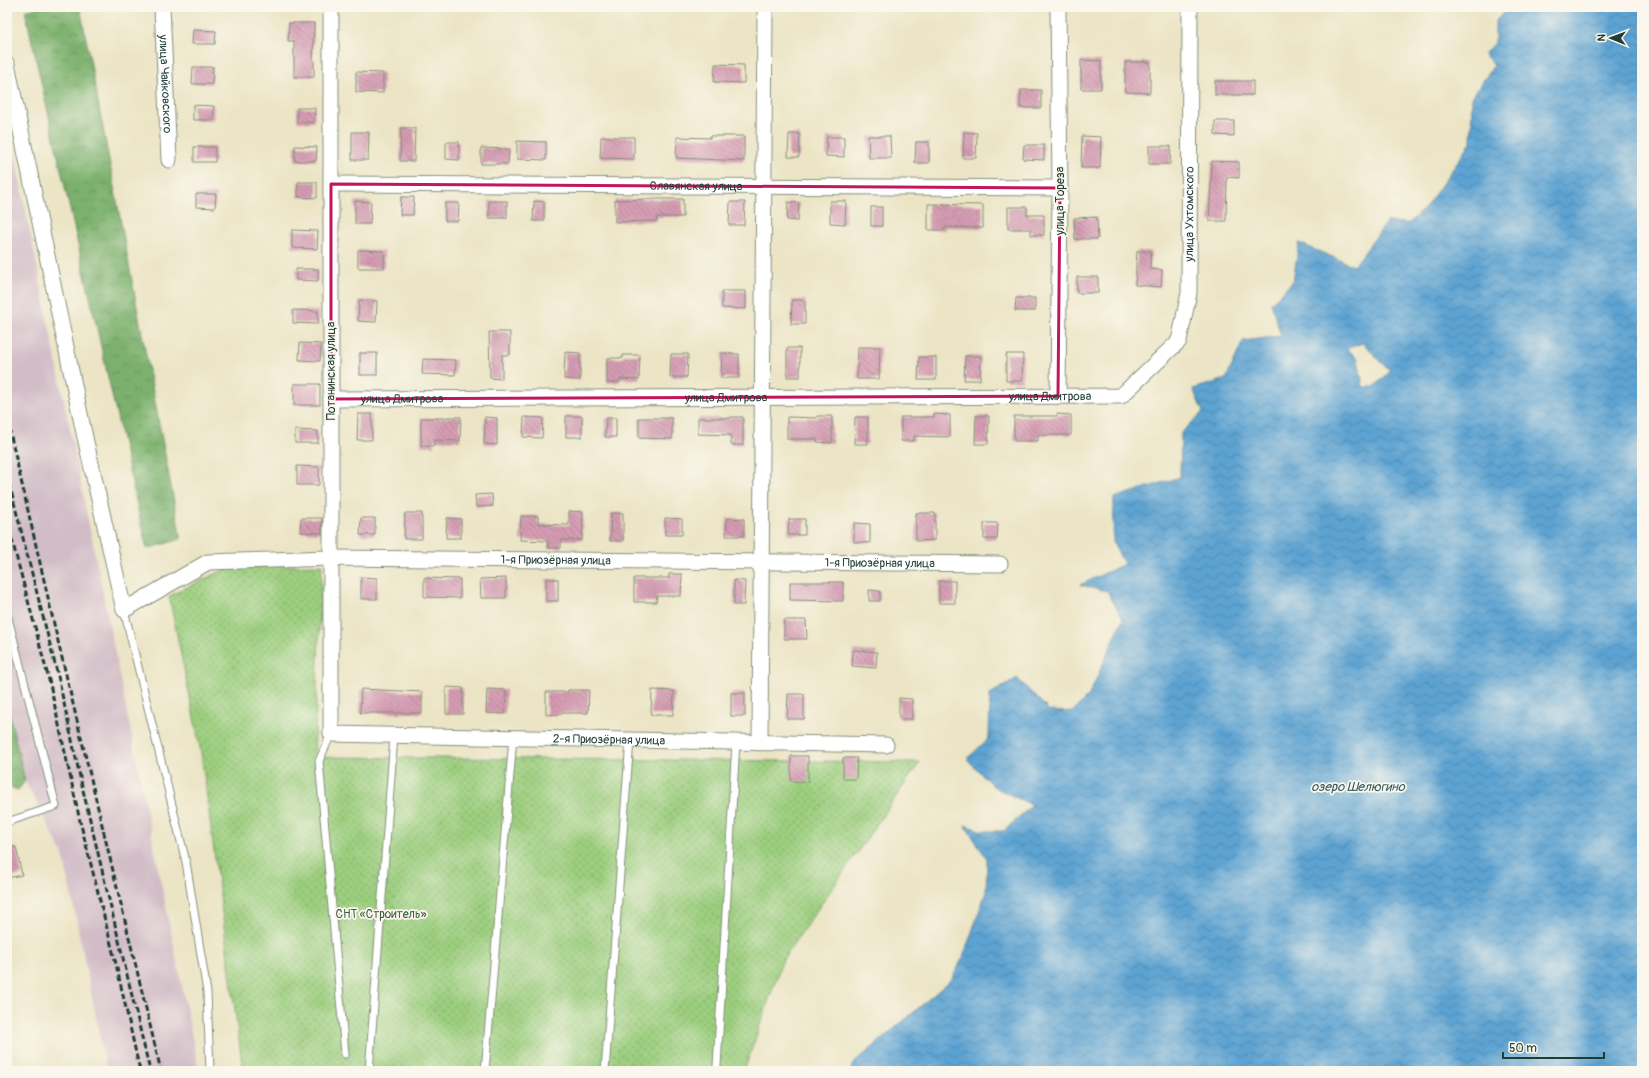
<svg xmlns="http://www.w3.org/2000/svg" width="1649" height="1078" font-family="Pangolin,sans-serif">
  <style>
    .railway { fill: #d2bdc7 }
    .grass { fill: url(#grass-dots); stroke: #5d8659 }
    .forest { fill: url(#forest-crowns); stroke: #4e7750 }
    .water { fill: url(#water-waves); stroke: #3e7083; fill-rule: evenodd }
    .building { fill: url(#building-back-hatch) }
    .lines { fill: none; stroke-linecap: round; stroke-linejoin: round }
    .lane-casing { stroke: #85907c; stroke-width: 9 }
    .street-casing { stroke: #85907c; stroke-width: 17 }
    .lane { stroke: #fff; stroke-width: 7 }
    .street { stroke: #fff; stroke-width: 15 }
    .rail { stroke: #1f3d34; stroke-width: 3; stroke-dasharray: 6 3; stroke-linecap: butt }
    .marked { fill: none; stroke: #c2185b; stroke-width: 3; stroke-linejoin: round }
    .labels { text-anchor: middle; dominant-baseline: central; stroke-width: 3.5; stroke-linejoin: round; paint-order: stroke }
    .street-label { font-size: 12px; fill: #1f3d34; stroke: #fbf7ec }
    .park-label { font-size: 12px; fill: #3e6146; stroke: #fbf7ec }
    .water-label { font-size: 13px; font-style: italic; fill: #325c63; stroke: #fbf7ec }
  </style>
  <defs>
    <pattern id="grass-dots" width="8" height="8" patternUnits="userSpaceOnUse"><rect width="8" height="8" fill="#9bce7e"/><path d="M2 2h.1M6 6h.1" fill="none" stroke="#7ea868" stroke-width="1.8" stroke-linecap="round"/></pattern>
    <pattern id="forest-crowns" width="20" height="18" patternUnits="userSpaceOnUse"><rect width="20" height="18" fill="#7cb16d"/><path d="M2 6a3 3 0 1 1 6 0M12 15a3 3 0 1 1 6 0" fill="none" stroke="#65915a"/></pattern>
    <pattern id="water-waves" width="16" height="10" patternUnits="userSpaceOnUse"><rect width="16" height="10" fill="#5da3d2"/><path d="M0 5q4-4 8 0t8 0" fill="none" stroke="#4c86ab"/></pattern>
    <pattern id="building-back-hatch" width="6" height="6" patternUnits="userSpaceOnUse"><rect width="6" height="6" fill="#d59cb3"/><path d="M-1 5l2 2M0 0l6 6M5-1l2 2" fill="none" stroke="#ac8092"/></pattern>
  </defs>
  <rect width="100%" height="100%" fill="#fbf7ec"/>
  <filter id="ink" filterUnits="userSpaceOnUse"><feTurbulence type="fractalNoise" baseFrequency=".025" numOctaves="2"/><feDisplacementMap in="SourceGraphic" scale="8" xChannelSelector="R" yChannelSelector="G"/><feConvolveMatrix kernelMatrix="1 2 1 2 8 2 1 2 1" color-interpolation-filters="sRGB"/></filter>
  <filter id="wash" filterUnits="userSpaceOnUse"><feTurbulence type="fractalNoise" baseFrequency=".012" numOctaves="4" result="noise"/><feDisplacementMap in="SourceGraphic" scale="16" xChannelSelector="R" yChannelSelector="G"/><feGaussianBlur stdDeviation="0.9" result="paint"/><feColorMatrix in="noise" values="0 0 0 0 0 0 0 0 0 0 0 0 0 0 0 0 0 1.4 0 .05"/><feComposite in="paint" operator="in"/></filter>
  <g filter="url(#wash)">
    <rect width="100%" height="100%" fill="#ebe4c5"/>
    <path class="railway" d="M7 117 199 1071H107L63 854 25 781 7 704Z"/>
    <path class="grass" d="M322 565 314 757 920 762 783 959 744 1071H243L201 752 169 596 230 567Z"/>
    <g class="forest">
      <path d="M39 7H80L181 539 147 549 25 11Z"/>
      <path d="M7 704 25 781 18 790 7 787Z"/>
    </g>
    <path class="water" d="M1510 7H1642V1071H851L852 1065 952 979 963 957 986 892 987 859 965 825 982 831H1004L1032 805 994 787 967 759 989 738 990 694 1017 678 1050 711 1072 712 1089 695 1123 619 1107 591 1080 585 1124 564 1113 542 1114 498 1180 477 1181 433 1203 412 1193 389 1226 379 1243 341 1281 336 1271 303 1293 281 1299 243 1354 266 1387 222 1409 223 1426 207 1471 142 1472 97 1494 65 1484 54 1495 43V21ZM1363 343 1390 371 1374 387H1363L1358 359 1347 348Z"/>
    <g id="blocks">
      <g class="building">
        <path d="M289 23H314L313 60H314V77H294V41H288Z"/>
        <path d="M193 30 216 31 215 44H192Z"/>
        <path d="M1081 60 1101 61V89H1081Z"/>
        <path d="M1125 62H1150V93L1125 92Z"/>
        <path d="M715 64 744 65V83L714 82Z"/>
        <path d="M193 67H213L212 84H192Z"/>
        <path d="M356 72 383 73V93L356 92Z"/>
        <rect x="1215" y="81" width="38" height="14"/>
        <path d="M1021 90H1041V108H1020Z"/>
        <path d="M193 105 214 106 213 120H193Z"/>
        <path d="M297 108H315L314 122H297Z"/>
        <path d="M1215 121H1234V136L1215 135Z"/>
        <path d="M401 128H415L414 161H400Z"/>
        <path d="M352 132H369L368 160H352Z"/>
        <path d="M964 132 977 133 976 158H963Z"/>
        <path d="M789 134H800L799 157H788Z"/>
        <path d="M710 136H744V161L676 158 677 137 710 138Z"/>
        <path d="M868 136H890L891 158H869Z"/>
        <path d="M1082 136 1101 137 1100 168H1081Z"/>
        <path d="M601 137H634V159L600 158Z"/>
        <path d="M827 137H844V157L826 156Z"/>
        <path d="M517 141 546 142V160L517 159Z"/>
        <path d="M446 142H459V160L446 159Z"/>
        <path d="M916 142H929V163H915Z"/>
        <path d="M1024 145H1044V160L1023 159Z"/>
        <path d="M295 146 317 147 316 161H295Z"/>
        <path d="M1149 146H1171L1170 164H1149Z"/>
        <rect x="194" y="147" width="21" height="15"/>
        <path d="M481 148 509 149 508 164H481Z"/>
        <path d="M1212 161 1239 162V178L1227 177 1226 221H1209Z"/>
        <path d="M298 182H317V198L298 197Z"/>
        <path d="M196 194H216L215 208 196 207Z"/>
        <path d="M401 197H414L413 215H400Z"/>
        <path d="M656 199H683V217H657V221L615 222V200Z"/>
        <path d="M355 201 371 202 370 224H355Z"/>
        <rect x="489" y="201" width="18" height="17"/>
        <path d="M534 201 544 202V221H533Z"/>
        <path d="M830 201H846L845 224 830 223Z"/>
        <path d="M730 202H745L744 225H729Z"/>
        <path d="M788 202 799 203 798 221 787 220Z"/>
        <path d="M445 203H459L458 221H445Z"/>
        <path d="M928 204 983 205V228L945 227V230H928Z"/>
        <rect x="871" y="207" width="11" height="19"/>
        <path d="M1008 207H1027V215H1044V235H1031V229H1008Z"/>
        <path d="M1097 217 1098 239H1075L1074 218Z"/>
        <path d="M292 230 318 231 317 249 292 248Z"/>
        <path d="M358 250 384 251V268H358Z"/>
        <path d="M1137 251H1151L1150 269 1162 270 1161 287 1135 285Z"/>
        <path d="M296 269H318V281L296 280Z"/>
        <rect x="1077" y="277" width="21" height="16"/>
        <path d="M722 291H746V309L722 308Z"/>
        <path d="M1016 298H1035V311H1015Z"/>
        <path d="M359 300 377 301 376 322 358 321Z"/>
        <path d="M792 300H805V324H791Z"/>
        <path d="M293 310 318 311V324L293 323Z"/>
        <path d="M489 332H510V355H502V379L490 378Z"/>
        <path d="M300 343 321 344 320 361 299 360Z"/>
        <path d="M858 347H880L879 379H857Z"/>
        <rect x="787" y="348" width="13" height="29"/>
        <path d="M565 352 580 353V380L564 379Z"/>
        <rect x="360" y="353" width="17" height="22"/>
        <path d="M722 353 739 354V378H721Z"/>
        <path d="M671 354H688L687 377H670Z"/>
        <path d="M1006 354H1023L1022 381H1006Z"/>
        <path d="M623 355H640L639 380 620 379V382L607 383V358H623Z"/>
        <path d="M965 356H981L980 380H964Z"/>
        <path d="M919 357H936V380H918Z"/>
        <path d="M423 359 456 360 455 375 422 374Z"/>
        <rect x="294" y="384" width="26" height="21"/>
        <path d="M358 414H372V440H357Z"/>
        <path d="M934 414 950 415V437L914 436V441H901V417H934Z"/>
        <path d="M1057 414 1071 415V435H1038V441H1014V416H1057Z"/>
        <rect x="566" y="416" width="16" height="21"/>
        <path d="M817 416H832V443L817 442V439H787V417L817 418Z"/>
        <path d="M976 416H989L988 444H975Z"/>
        <path d="M447 417H461L460 441 434 440V446H421V418H447Z"/>
        <path d="M485 417 497 418V445L484 444Z"/>
        <path d="M524 417 543 418 542 438 523 437Z"/>
        <path d="M731 417H743V445H731V435L698 434V418H731Z"/>
        <path d="M855 417H868V444H854Z"/>
        <path d="M606 418H616V437H605Z"/>
        <path d="M639 418H672V439L639 438Z"/>
        <path d="M295 430 318 431V443H295Z"/>
        <path d="M297 466 319 467V485H297Z"/>
        <path d="M492 494 493 506 476 507 475 495Z"/>
        <path d="M569 511 583 512 582 540H561V548H548V541L520 540 521 516H538V524L569 525Z"/>
        <path d="M405 513H422V539H404Z"/>
        <path d="M611 513H623V541H610Z"/>
        <path d="M916 513H935V540L916 541Z"/>
        <path d="M301 518H322V533L300 532Z"/>
        <path d="M361 518H375V535H360Z"/>
        <path d="M447 518 461 519V538H446Z"/>
        <path d="M665 518 682 519V535H665Z"/>
        <path d="M727 518 744 519V536H726Z"/>
        <path d="M789 519H805V535H788Z"/>
        <path d="M854 523 870 524V543L854 542Z"/>
        <path d="M984 523H998L997 539H984Z"/>
        <path d="M669 574H682L681 596H657L656 602H634V578H669Z"/>
        <path d="M361 577 377 578V599H361Z"/>
        <path d="M424 578 460 579V598L424 597Z"/>
        <path d="M506 578V598H481L480 579Z"/>
        <rect x="546" y="579" width="12" height="22"/>
        <path d="M734 580 745 581 744 605H734Z"/>
        <rect x="939" y="581" width="16" height="22"/>
        <path d="M790 582H843V601L790 600Z"/>
        <path d="M869 590 880 591V601H869Z"/>
        <path d="M784 620H806L807 639H784Z"/>
        <path d="M853 650 877 652 876 668 852 666Z"/>
        <path d="M446 687 463 688V714H446Z"/>
        <path d="M361 689 422 692V713H360Z"/>
        <path d="M487 689 506 690 505 714 486 713Z"/>
        <path d="M568 690H589L588 713H562V714L546 715V692H568Z"/>
        <path d="M652 690 674 691 673 715H651Z"/>
        <rect x="731" y="693" width="14" height="23"/>
        <path d="M788 694H804V719H787Z"/>
        <path d="M899 698 912 699V719H899Z"/>
        <path d="M791 756H808V782L791 781Z"/>
        <path d="M843 758H857L856 779H843Z"/>
        <path d="M16 847 22 875 7 878V849Z"/>
      </g>
    </g>
  </g>
  <g filter="url(#ink)">
    <use href="#blocks" fill-opacity="0" stroke="#85907c" stroke-width="1"/>
    <g class="lines">
      <defs>
        <g id="lane">
          <path d="M124 610 186 862 207 992 210 1071"/>
          <path d="M7 614 56 806 7 822"/>
          <path d="M331 734 319 761 345 1054"/>
          <path d="M717 1066 736 742"/>
          <path d="M369 1071 394 736"/>
          <path d="M485 1071 513 738"/>
          <path d="M605 1071 630 740"/>
        </g>
        <g id="street">
          <path id="s1" d="M162 7 169 160"/>
          <path id="s2" d="M331 7V734L886 745"/>
          <path d="M1058 7 1060 188 1058 396"/>
          <path id="s3" d="M7 64 84 433 124 610 208 562 331 558 1000 564"/>
          <path id="s4" d="M331 184 1060 188"/>
          <path id="s5" d="M331 399 1121 396 1179 341 1189 293 1190 7"/>
          <path d="M760 743 765 7"/>
        </g>
      </defs>
      <use href="#lane" class="lane-casing"/>
      <use href="#street" class="street-casing"/>
      <use href="#lane" class="lane"/>
      <use href="#street" class="street"/>
      <g class="rail">
        <path d="M7 419 57 637 161 1071"/>
        <path d="M7 475 58 676 82 786 150 1071"/>
        <path d="M7 521 50 684 80 821 116 964 140 1071"/>
      </g>
    </g>
  </g>
  <path class="marked" d="M331 184 1060 188 1058 396 331 399Z"/>
  <g class="labels">
    <g class="street-label">
      <text stroke="none"><textPath href="#s1" startOffset="77">улица Чайковского</textPath></text>
      <text stroke="none"><textPath href="#s4" startOffset="365">Славянская улица</textPath></text>
      <text transform="translate(1060 201) rotate(-90)">улица Тореза</text>
      <text stroke="none"><textPath href="#s5" startOffset="998">улица Ухтомского</textPath></text>
      <text transform="translate(331 371) rotate(-90)">Потанинская улица</text>
      <text stroke="none"><textPath href="#s5" startOffset="719">улица Дмитрова</textPath></text>
      <text stroke="none"><textPath href="#s5" startOffset="395">улица Дмитрова</textPath></text>
      <text stroke="none"><textPath href="#s5" startOffset="71">улица Дмитрова</textPath></text>
      <text stroke="none"><textPath href="#s3" startOffset="1003">1-я Приозёрная улица</textPath></text>
      <text stroke="none"><textPath href="#s3" startOffset="1327">1-я Приозёрная улица</textPath></text>
      <text stroke="none"><textPath href="#s2" startOffset="1005">2-я Приозёрная улица</textPath></text>
    </g>
    <g class="park-label">
      <text x="381" y="914">СНТ «Строитель»</text>
    </g>
    <g class="water-label">
      <text x="1358" y="787">озеро Шелюгино</text>
    </g>
  </g>
  <rect width="1649" height="1078" fill="none" stroke="#fbf7ec" stroke-width="24"/>
  <g transform="translate(1611 38) rotate(271)" stroke="#fbf7ec" stroke-width="3" paint-order="stroke">
  <path d="M0-3L7 15L0 10L-7 15Z" fill="#1f3d34"/>
  <text y="-6" font-size="11" font-weight="bold" text-anchor="middle" fill="#1f3d34">N</text>
  </g>
  <path d="M1503 1052v6h101v-6" fill="none" stroke="#1f3d34" stroke-width="2"/>
  <text x="1509" y="1052" font-size="12" fill="#1f3d34" stroke="#fbf7ec" stroke-width="3" paint-order="stroke">50 m</text>
</svg>
